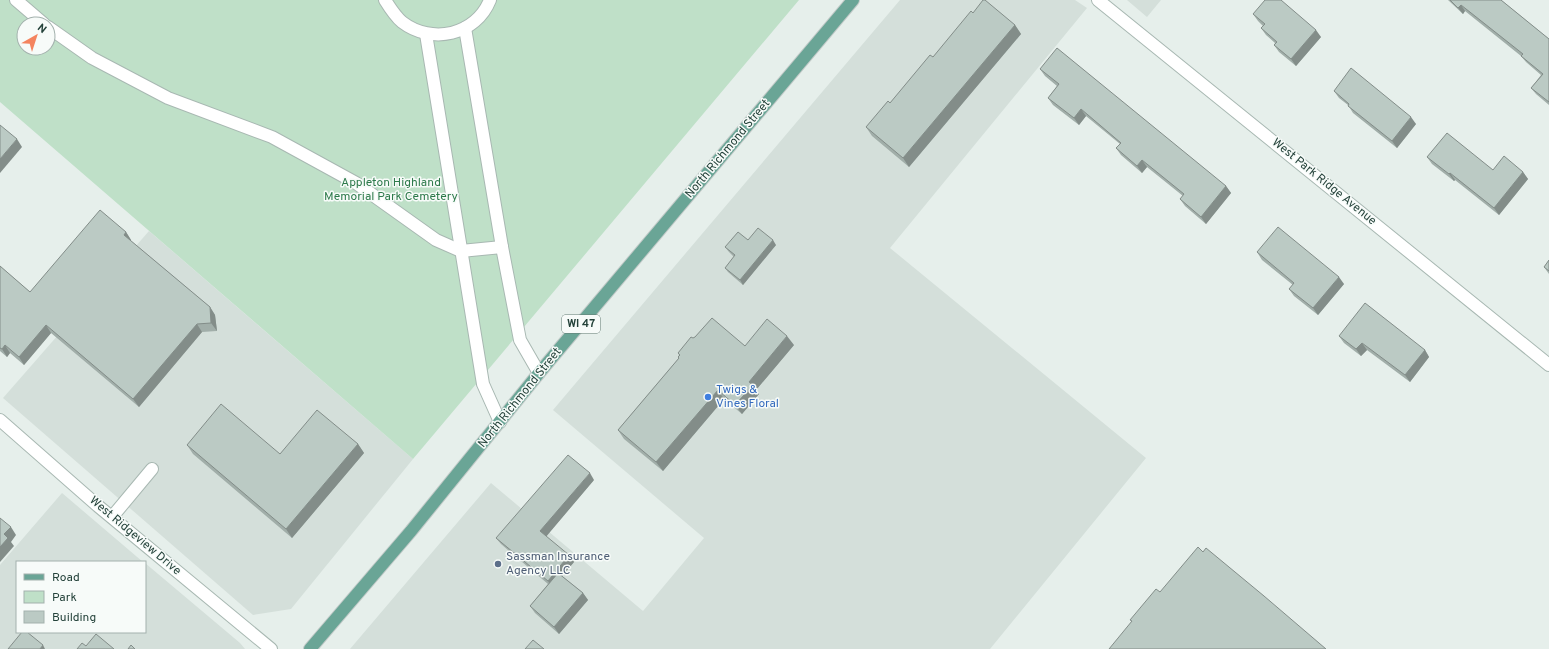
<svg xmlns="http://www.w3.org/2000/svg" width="1549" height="649" font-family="Overpass,sans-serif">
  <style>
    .built { fill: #d4dfda }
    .green { fill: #bfe0c8; fill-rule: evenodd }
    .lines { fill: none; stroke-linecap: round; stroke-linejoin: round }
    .minor-casing { stroke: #a8b8b2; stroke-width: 14 }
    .major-casing { stroke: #c2cac8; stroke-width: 14 }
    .minor { stroke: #fff; stroke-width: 12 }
    .major { stroke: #6aa596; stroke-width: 12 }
    .wall { fill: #a1aea9 }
    .shaded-wall { fill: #838d89 }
    .building { fill: #bbcac4; stroke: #838d89 }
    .shop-dot { fill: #3f7fe0; stroke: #f7fbf9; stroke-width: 1.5 }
    .service-dot { fill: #5c6f8a; stroke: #f7fbf9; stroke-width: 1.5 }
    .labels { text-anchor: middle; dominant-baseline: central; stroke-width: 3; stroke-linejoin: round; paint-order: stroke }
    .shield { fill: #f7fbf9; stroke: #637a73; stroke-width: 1 }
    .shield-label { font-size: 11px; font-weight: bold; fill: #24423a }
    .street-label { font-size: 12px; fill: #24423a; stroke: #f7fbf9 }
    .park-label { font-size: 12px; fill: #2d7a4b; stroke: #f7fbf9 }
    .shop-label { font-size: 12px; fill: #366cbe; stroke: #f7fbf9; text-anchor: start }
    .service-label { font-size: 12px; fill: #4e5e75; stroke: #f7fbf9; text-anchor: start }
  </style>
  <rect width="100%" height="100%" fill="#e6efeb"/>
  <g class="built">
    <path d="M900 0H1075L1087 8 890 248 1146 458 990 649H350L491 483 643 611 704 538 553 410Z"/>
    <path d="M1127 0H1161L1147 17Z"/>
    <path d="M149 231 413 459 291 609 253 615 3 398Z"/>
    <path d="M62 493 143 562H17V632H145V563L240 643 245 649H0V565Z"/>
  </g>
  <path class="green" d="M0 0H799L413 459 0 102ZM24 24H48V48H24Z"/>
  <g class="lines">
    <defs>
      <g id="minor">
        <path d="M16 0 44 24"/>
        <path d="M385 0C390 8 395 16 402 22 432 45 476 35 490 0"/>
        <path d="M1098 0 1549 365"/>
        <path d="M48 27 92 58 168 98 272 137 356 183 436 240 461 251 502 247"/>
        <path d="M465 28 502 247 520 340 539 373"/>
        <path d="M426 34 483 384 500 422"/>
        <path d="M0 420 98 506 271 649"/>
        <path d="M112 517 152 469"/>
      </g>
      <path id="major" d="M310 649 411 531 539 373 853 0"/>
    </defs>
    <use href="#minor" class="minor-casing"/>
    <use href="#major" class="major-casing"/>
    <use href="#minor" class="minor"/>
    <use href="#major" class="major"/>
  </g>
  <g class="wall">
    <path d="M1448 0H1501L1549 39V105L1536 94 1531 88 1541 75 1526 62 1521 56 1465 11 1463 14Z"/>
    <path d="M973 13 1015 25 1021 34 909 167 872 136 866 127 890 103 933 57Z"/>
    <path d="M1253 14 1321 37 1296 66 1279 52 1274 45 1275 43 1266 35 1261 28 1263 26 1258 21Z"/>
    <path d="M1040 69 1226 186 1231 193 1206 224 1185 206 1180 199 1183 196 1147 167 1142 173 1121 155 1116 148 1120 144 1086 116 1079 125 1053 105 1048 98 1057 86 1045 76Z"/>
    <path d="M1334 91 1416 124 1397 148 1353 113 1348 105 1339 98Z"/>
    <path d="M1427 157 1493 170 1523 172 1528 179 1499 215 1455 180 1454 181 1432 164Z"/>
    <path d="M126 232 131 240V241L210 307 215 315 217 331 202 332 139 407 51 333 24 365 10 353 7 357 0 351V266L30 292Z"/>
    <path d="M748 240 776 245 743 285 728 272 725 268 734 257 729 252 725 247Z"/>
    <path d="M1257 252 1344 284 1318 315 1294 296 1289 289 1293 285 1262 260Z"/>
    <path d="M1549 260V274L1544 267Z"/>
    <path d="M1339 336 1425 350 1429 357 1410 382 1367 350 1361 356 1344 343Z"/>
    <path d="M693 338 745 346 794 345 756 390 759 394 742 414 724 399 663 471 624 439 618 430 679 358 678 357 679 355 678 353Z"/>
    <path d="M358 444 364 453 292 538 193 454 187 445 280 454Z"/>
    <path d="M594 480 546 536 574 562 562 576 583 593 588 600 559 634 535 613 530 606 548 584 501 544 496 538Z"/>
  </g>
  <g class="shaded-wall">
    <path d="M1461 5 1465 11 1463 14 1458 8Z"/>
    <path d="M1015 25 1021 34 909 167 903 158Z"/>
    <path d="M1316 30 1321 37 1296 66 1291 59Z"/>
    <path d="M1081 109 1086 116 1079 125 1074 118Z"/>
    <path d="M1411 117 1416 124 1397 148 1392 141Z"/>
    <path d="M17 139 22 147 0 173V159Z"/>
    <path d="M1142 160 1147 167 1142 173 1137 166Z"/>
    <path d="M1523 172 1528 179 1499 215 1494 208Z"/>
    <path d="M1450 173 1455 180 1454 181 1449 174Z"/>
    <path d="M1226 186 1231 193 1206 224 1201 217Z"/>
    <path d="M126 232 131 240 129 243 124 235Z"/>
    <path d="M773 240 776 245 743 285 740 280Z"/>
    <path d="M1339 277 1344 284 1318 315 1313 308Z"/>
    <path d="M210 307 215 315 217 331 211 323Z"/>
    <path d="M197 324 202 332 139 407 133 399Z"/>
    <path d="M46 325 51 333 24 365 19 357Z"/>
    <path d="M787 336 794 345 756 390 759 394 742 414 735 405 749 382Z"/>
    <path d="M1362 343 1367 350 1361 356 1356 349Z"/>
    <path d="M5 345 10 353 7 357 2 349Z"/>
    <path d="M1425 350 1429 357 1410 382 1405 375Z"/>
    <path d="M718 390 724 399 663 471 656 462Z"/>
    <path d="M358 444 364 453 292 538 286 529Z"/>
    <path d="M590 473 594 480 545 538 540 531Z"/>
    <path d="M11 527 16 535 11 542 14 546 0 562V547L4 534Z"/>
    <path d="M569 555 574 562 552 588 548 581Z"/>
    <path d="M583 593 588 600 559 634 554 627Z"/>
    <path d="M43 645 45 649H40Z"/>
  </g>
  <g class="building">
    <path d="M983 0H985L1015 25 903 158 866 127 888 101 890 103 930 55 933 57 971 11 973 13Z"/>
    <path d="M1265 0H1281L1316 30 1291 59 1274 45 1277 42 1261 28 1265 24 1253 14Z"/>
    <path d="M1450 0H1501L1549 39V102L1531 88 1543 74 1521 56 1523 54 1461 5 1458 8Z"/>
    <path d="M1057 48 1226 186 1201 217 1180 199 1184 194 1142 160 1137 166 1116 148 1121 143 1081 109 1074 118 1048 98 1059 84 1040 69Z"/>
    <path d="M1351 68 1411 117 1392 141 1348 106 1349 104 1334 91Z"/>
    <path d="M0 125 17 139 0 159Z"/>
    <path d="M1447 133 1493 170 1504 156 1523 172 1494 208 1450 173 1449 174 1427 157Z"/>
    <path d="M100 210 126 232 124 235 210 307 211 323 197 324 133 399 46 325 19 357 5 345 2 349 0 348V266L30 292Z"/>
    <path d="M1278 227 1339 277 1313 308 1289 289 1294 283 1257 252Z"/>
    <path d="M758 228 773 240 740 280 725 268 735 255 725 247 738 232 748 240Z"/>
    <path d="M1549 260V271L1544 267Z"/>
    <path d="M1365 303 1425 350 1405 375 1362 343 1356 349 1339 336Z"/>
    <path d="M712 318 745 346 767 319 787 336 749 382 753 385 735 405 718 390 656 462 618 430 679 358 678 357 680 355 678 353 691 337 693 338 695 337Z"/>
    <path d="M221 404 280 454 317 410 358 444 286 529 187 445Z"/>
    <path d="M568 455 590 473 540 531 569 555 548 581 496 538Z"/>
    <path d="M0 518 11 527 4 534 8 538 0 547Z"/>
    <path d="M1198 547 1203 552 1206 548 1264 596 1326 649H1109L1132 621 1130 620 1156 589 1160 592Z"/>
    <path d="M558 573 583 593 554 627 530 606Z"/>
    <path d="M22 632H27L43 645 40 649H8Z"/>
    <path d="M96 634 114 649H77L82 643 86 646Z"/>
    <path d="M533 640 544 649H525Z"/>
    <path d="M131 645 135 649H128Z"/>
  </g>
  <circle class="shop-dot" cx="708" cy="397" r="4"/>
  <circle class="service-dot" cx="498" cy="564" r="4"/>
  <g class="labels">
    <rect class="shield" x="562" y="315" width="38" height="18" rx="3"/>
    <g class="shield-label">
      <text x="581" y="324">WI 47</text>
    </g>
    <g class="street-label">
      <text transform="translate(728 149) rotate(-50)">North Richmond Street</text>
      <text transform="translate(1324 182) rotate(39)">West Park Ridge Avenue</text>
      <text transform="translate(520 398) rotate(-51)">North Richmond Street</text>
      <text transform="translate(135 536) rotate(40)">West Ridgeview Drive</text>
    </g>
    <g class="park-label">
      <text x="391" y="183">Appleton Highland<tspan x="391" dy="14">Memorial Park Cemetery</tspan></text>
    </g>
    <g class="shop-label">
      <text x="716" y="390">Twigs &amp;<tspan x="716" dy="14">Vines Floral</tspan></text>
    </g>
    <g class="service-label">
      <text x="506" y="557">Sassman Insurance<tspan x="506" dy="14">Agency LLC</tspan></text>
    </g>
  </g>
  <rect x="16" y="561" width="130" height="72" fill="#f7fbf9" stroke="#a3b1ad"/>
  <rect x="24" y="574" width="20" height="6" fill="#6aa596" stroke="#a3b1ad"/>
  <text x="52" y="581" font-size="12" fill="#24423a">Road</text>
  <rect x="24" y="591" width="20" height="12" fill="#bfe0c8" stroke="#a3b1ad"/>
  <text x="52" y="601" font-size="12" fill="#24423a">Park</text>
  <rect x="24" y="611" width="20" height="12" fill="#bbcac4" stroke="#a3b1ad"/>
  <text x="52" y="621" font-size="12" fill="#24423a">Building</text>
  <g transform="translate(36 36) rotate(39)"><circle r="19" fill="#f7fbf9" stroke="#a3b1ad"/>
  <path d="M0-3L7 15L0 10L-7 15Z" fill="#f4845f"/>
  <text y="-6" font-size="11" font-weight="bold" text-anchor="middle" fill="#24423a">N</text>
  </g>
</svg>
